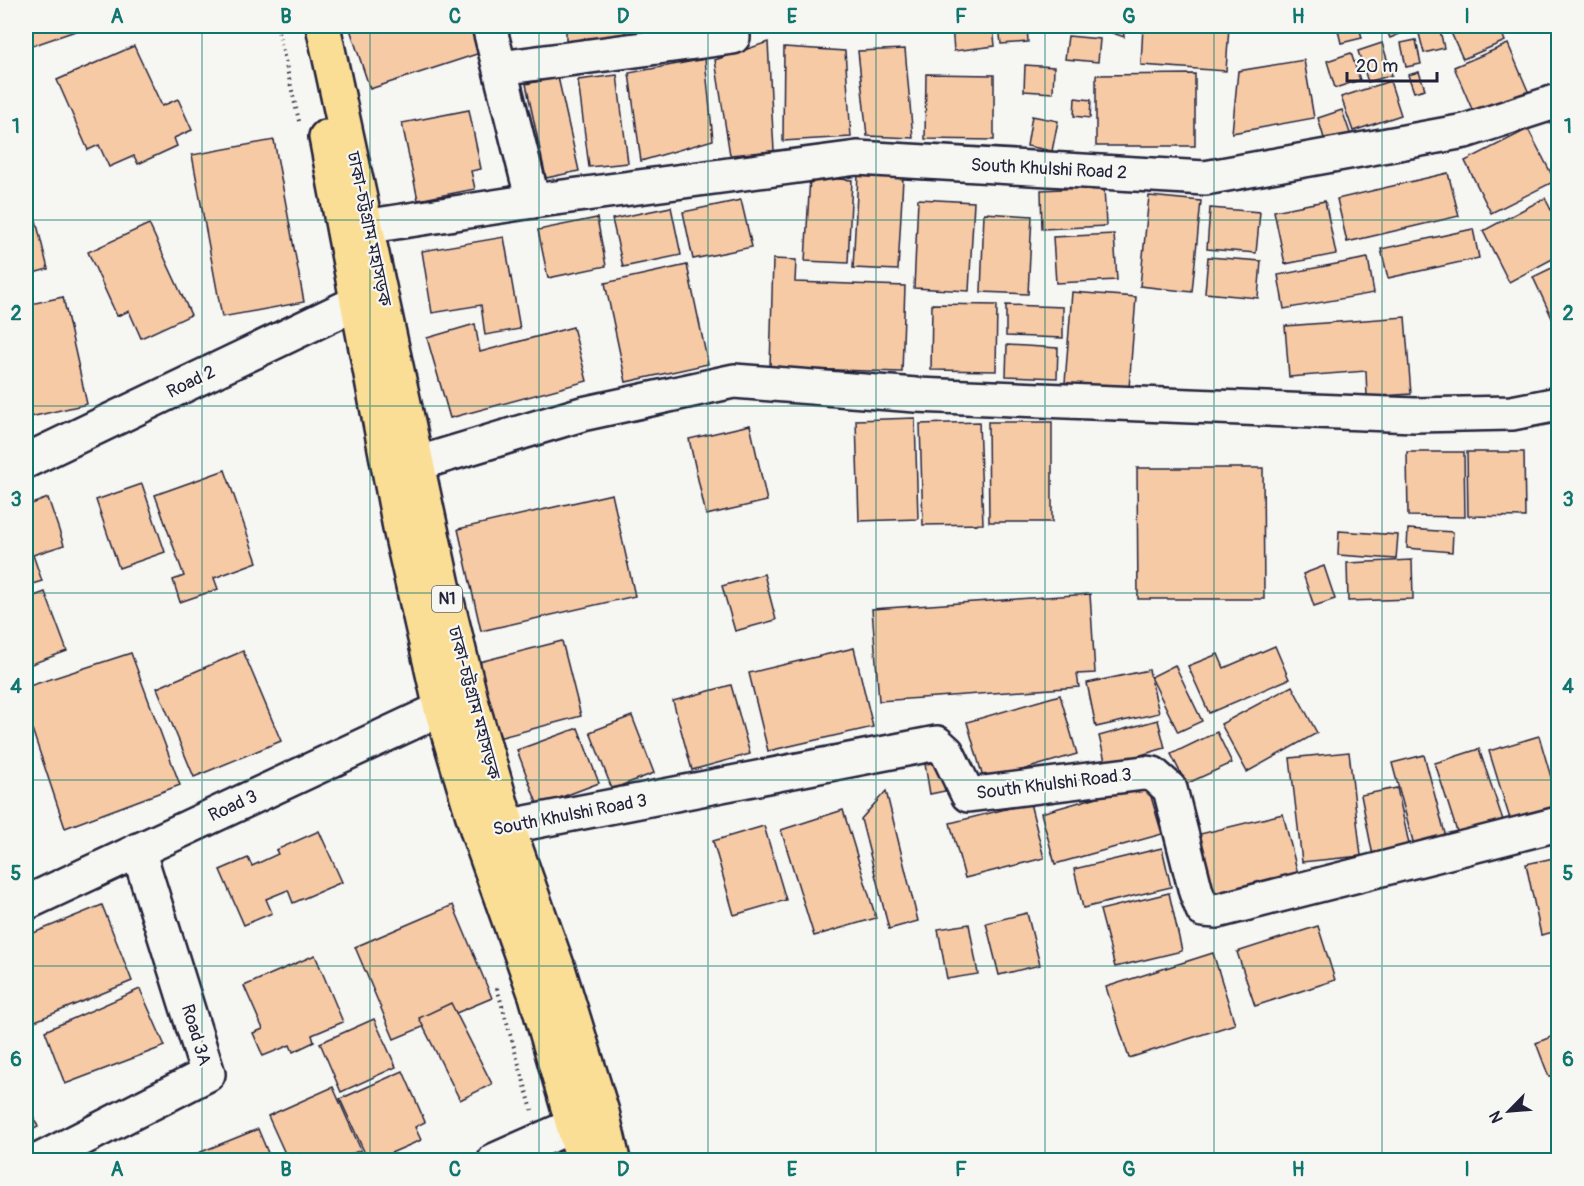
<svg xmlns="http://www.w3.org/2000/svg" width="1584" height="1186" font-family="Pangolin,'Noto Sans Bengali',sans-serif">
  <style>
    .building { fill: #f7caa6; stroke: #22223b; stroke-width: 1.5 }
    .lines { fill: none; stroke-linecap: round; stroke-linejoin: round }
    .minor-casing { stroke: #22223b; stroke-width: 38 }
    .highway-casing { stroke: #22223b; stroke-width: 38 }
    .path { stroke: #22223b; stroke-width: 4; stroke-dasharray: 1.5 4.5; stroke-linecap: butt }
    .minor { stroke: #f6f6f2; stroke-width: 33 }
    .highway { stroke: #fbde96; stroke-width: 33 }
    .grid { fill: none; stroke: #0f766e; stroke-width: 1.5; stroke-opacity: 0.55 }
    .labels { text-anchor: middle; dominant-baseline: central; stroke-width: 4.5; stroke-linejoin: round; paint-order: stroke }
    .shield { fill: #f6f6f2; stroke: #626272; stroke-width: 1.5 }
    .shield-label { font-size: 16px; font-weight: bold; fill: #22223b }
    .street-label { font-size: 18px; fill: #22223b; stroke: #f6f6f2 }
    .neatline { fill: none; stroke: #0f766e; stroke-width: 2 }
    .grid-label { font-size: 20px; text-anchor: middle; font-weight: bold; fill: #0f766e }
  </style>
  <rect width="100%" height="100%" fill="#f6f6f2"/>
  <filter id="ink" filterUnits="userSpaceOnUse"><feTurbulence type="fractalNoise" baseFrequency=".0167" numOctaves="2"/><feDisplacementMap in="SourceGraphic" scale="12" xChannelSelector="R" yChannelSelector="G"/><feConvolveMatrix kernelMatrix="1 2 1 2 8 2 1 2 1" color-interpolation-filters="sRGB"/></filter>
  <g filter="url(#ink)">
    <g class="building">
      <path d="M26 26H90L26 48Z"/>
      <path d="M349 26H474L483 52 370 89Z"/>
      <path d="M566 26H625V44L566 47Z"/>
      <path d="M783 26H863V27L783 30Z"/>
      <path d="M952 26H993L995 46 954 51Z"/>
      <path d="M999 26H1027L1028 42 1001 44Z"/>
      <path d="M1095 26H1123L1124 37 1095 27Z"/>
      <path d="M1143 26H1229L1226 71 1141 65Z"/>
      <path d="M1337 26H1359L1362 38 1341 43Z"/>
      <path d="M1385 26H1399L1402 33 1390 38Z"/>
      <path d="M1417 26H1439L1444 48 1424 53Z"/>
      <path d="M1448 26H1499L1505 41 1463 59Z"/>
      <path d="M1068 36 1100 39 1098 62 1065 59Z"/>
      <path d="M1416 40 1421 64 1406 67 1401 43Z"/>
      <path d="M768 42 774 151 730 155 715 60Z"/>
      <path d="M1382 43 1392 75 1368 82 1358 51Z"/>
      <path d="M1508 44 1531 98 1477 121 1454 67Z"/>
      <path d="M134 46 162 106 178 99 192 130 174 138 177 146 138 164 134 156 109 167 99 145 88 150 57 80Z"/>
      <path d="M784 47 845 51 851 137 783 141Z"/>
      <path d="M905 49 913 138 867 136 858 51Z"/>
      <path d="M1351 53 1360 80 1335 88 1327 61Z"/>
      <path d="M705 59 713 140 641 161 629 73Z"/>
      <path d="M1304 60 1314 118 1232 133 1238 71Z"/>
      <path d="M1025 65 1054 67 1053 93 1024 91Z"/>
      <path d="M1419 72 1425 89 1414 92 1408 75Z"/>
      <path d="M926 74 994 75V140L925 139Z"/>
      <path d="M1195 74V146H1096V75Z"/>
      <path d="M617 75 628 163 589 167 578 80Z"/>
      <path d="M558 77 579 171 546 178 526 84Z"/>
      <path d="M1390 81 1401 115 1353 131 1341 97Z"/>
      <path d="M1075 98 1091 100 1090 118 1074 116Z"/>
      <path d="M469 110 481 169 471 171 475 189 418 200 402 123Z"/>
      <path d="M1342 110 1351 136 1326 145 1318 118Z"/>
      <path d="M1032 116 1058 121 1052 151 1027 146Z"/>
      <path d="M1528 129 1555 181 1491 213 1465 161Z"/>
      <path d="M274 140 304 302 222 317 192 155Z"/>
      <path d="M1448 173 1459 216 1347 242 1337 199Z"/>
      <path d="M858 175 903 178 898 270 853 268Z"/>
      <path d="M810 177 852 180 848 263 805 261Z"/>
      <path d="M26 180 48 269 26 275Z"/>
      <path d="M1104 187 1106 226 1042 229 1041 190Z"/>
      <path d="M1149 196 1201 201 1192 292 1140 286Z"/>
      <path d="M1545 198 1558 224V256L1509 282 1483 231Z"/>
      <path d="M918 199 974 202 969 291 914 288Z"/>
      <path d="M741 200 752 247 693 259 683 212Z"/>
      <path d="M1325 201 1336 254 1285 264 1274 211Z"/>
      <path d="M671 207 681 255 623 267 612 219Z"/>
      <path d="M1210 208 1260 212 1256 253 1207 249Z"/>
      <path d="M984 213 1032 216 1028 294 981 292Z"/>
      <path d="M597 218 606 266 548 278 538 230Z"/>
      <path d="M149 224 191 315 141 338 129 311 117 316 88 252Z"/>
      <path d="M1473 229 1479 258 1388 278 1381 249Z"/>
      <path d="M1114 234 1117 280 1056 283 1053 237Z"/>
      <path d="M504 237 520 329 485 335 481 305 432 313 422 251Z"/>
      <path d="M1208 257 1261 261 1258 298 1205 293Z"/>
      <path d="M1368 258 1374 293 1284 309 1278 275Z"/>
      <path d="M773 259 796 260 795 282 905 286 902 372 770 368Z"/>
      <path d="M687 265 708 364 626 382 605 283Z"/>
      <path d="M1558 265V331L1533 277Z"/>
      <path d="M1072 292 1136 297 1129 388 1065 383Z"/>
      <path d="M63 297 87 404 26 418V305Z"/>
      <path d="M932 304 997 305 996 371 931 370Z"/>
      <path d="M1006 305 1063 307V338L1006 336Z"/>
      <path d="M1405 317 1411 394 1367 397 1366 371 1289 377 1285 326Z"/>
      <path d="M475 324 480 352 573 327 587 381 450 418 427 338Z"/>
      <path d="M1007 345 1058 348 1057 378 1006 376Z"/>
      <path d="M915 418 918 519 859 521 856 420Z"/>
      <path d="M979 422 983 524 923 525 920 424Z"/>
      <path d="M988 422H1052V522H989Z"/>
      <path d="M750 425 767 501 706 515 689 439Z"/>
      <path d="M1407 452H1464L1465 517 1408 516Z"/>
      <path d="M1467 452H1524L1525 517 1468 516Z"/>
      <path d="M1137 468H1263L1264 599H1138Z"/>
      <path d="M225 470 257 562 214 578 218 589 180 602 173 580 184 576 155 495Z"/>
      <path d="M142 484 165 552 119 568 96 500Z"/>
      <path d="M612 494 635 596 481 631 458 529Z"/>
      <path d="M48 498 64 545 33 555 42 581 26 586V506Z"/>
      <path d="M1408 529 1453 532 1452 552 1407 548Z"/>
      <path d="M1339 531 1398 535 1396 559 1338 555Z"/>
      <path d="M1412 560 1413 599 1348 601 1347 563Z"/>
      <path d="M1324 566 1335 599 1314 606 1303 574Z"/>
      <path d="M764 574 776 620 735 631 722 586Z"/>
      <path d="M45 592 67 651 26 666V599Z"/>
      <path d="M1090 594 1095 673 1077 674 1079 687 879 701 872 609Z"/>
      <path d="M562 641 581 716 498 738 479 662Z"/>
      <path d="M1275 646 1289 679 1209 713 1188 666 1218 654 1224 668Z"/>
      <path d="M854 648 873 727 768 751 749 673Z"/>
      <path d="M243 651 281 741 194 777 157 688Z"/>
      <path d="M131 653 180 785 65 828 26 711V687Z"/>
      <path d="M1175 665 1202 721 1178 732 1151 677Z"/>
      <path d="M1149 670 1159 713 1096 727 1087 683Z"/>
      <path d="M731 685 750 754 692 770 673 701Z"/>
      <path d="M1292 686 1317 733 1247 772 1221 724Z"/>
      <path d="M1060 695 1077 754 984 781 967 722Z"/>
      <path d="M632 716 654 773 612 789 590 732Z"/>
      <path d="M1158 720 1165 748 1106 765 1099 736Z"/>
      <path d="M578 728 599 783 538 806 517 750Z"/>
      <path d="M1217 732 1232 763 1186 784 1171 754Z"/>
      <path d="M1539 736 1558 801V818L1514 832 1489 751Z"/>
      <path d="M1479 749 1505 826 1460 841 1435 763Z"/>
      <path d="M1349 752 1361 856 1302 862 1290 758Z"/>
      <path d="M1424 755 1447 841 1415 849 1392 763Z"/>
      <path d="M940 762 945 791 930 794 925 764Z"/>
      <path d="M1147 783 1162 834 1055 864 1041 813Z"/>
      <path d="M1397 788 1412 858 1375 866 1361 795Z"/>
      <path d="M886 791 918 921 889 929 861 819Z"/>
      <path d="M1030 803 1044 858 965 878 950 823Z"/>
      <path d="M843 810 876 918 814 936 781 830Z"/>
      <path d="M1283 814 1299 878 1207 900 1192 836Z"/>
      <path d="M764 826 786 900 734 915 713 841Z"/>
      <path d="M319 831 342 882 293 903 288 890 266 899 272 913 244 925 220 870 248 858 252 866 278 854 276 850Z"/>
      <path d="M1162 848 1171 887 1083 908 1074 869Z"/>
      <path d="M1558 857V931L1541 935 1526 864Z"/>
      <path d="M1169 893 1182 951 1115 967 1100 910Z"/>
      <path d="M102 905 132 981 28 1024 26 1018V936Z"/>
      <path d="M453 905 492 998 394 1039 355 947Z"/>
      <path d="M1027 913 1040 965 999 975 986 923Z"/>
      <path d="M969 924 978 974 947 979 938 929Z"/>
      <path d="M1318 926 1335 980 1255 1006 1237 952Z"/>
      <path d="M1213 953 1235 1024 1129 1058 1106 987Z"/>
      <path d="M315 955 343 1022 312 1035 314 1042 293 1052 290 1045 263 1056 253 1033 263 1029 244 986Z"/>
      <path d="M140 989 165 1046 65 1084 45 1031Z"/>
      <path d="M451 1003 492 1084 460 1100 419 1018Z"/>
      <path d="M374 1019 396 1067 341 1092 320 1043Z"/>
      <path d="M1558 1034V1074L1549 1077 1536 1043Z"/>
      <path d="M403 1071 425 1122 415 1127 421 1140 375 1160H368L340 1099Z"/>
      <path d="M333 1087 361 1150 337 1160H288L268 1116Z"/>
      <path d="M26 1099 38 1127 26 1133Z"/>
      <path d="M258 1129 271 1160H181Z"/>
    </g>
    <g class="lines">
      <defs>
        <g id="minor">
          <path d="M501 68 733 37 732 26"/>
          <path d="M533 201 857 158 1205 178 1465 131 1558 101"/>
          <path d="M344 230 533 201 489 26"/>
          <path d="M26 461 356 303"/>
          <path d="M419 463 582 414 734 381 916 395 1415 415 1512 413 1558 404"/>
          <path d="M480 832 937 743 947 752 968 795 1144 773 1153 774 1170 789 1196 892 1203 910 1217 911 1558 824"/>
          <path d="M26 903 441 709"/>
          <path d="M40 1160 208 1074 138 850"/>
          <path d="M495 1160 574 1125"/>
        </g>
        <g id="highway">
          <path d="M323 26 443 585 472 704 508 827 558 968 602 1112 613 1160"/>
          <path d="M326 137 401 533 441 709 478 833 536 996 583 1160"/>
        </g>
      </defs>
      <use href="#minor" class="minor-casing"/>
      <use href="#highway" class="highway-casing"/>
      <g class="path">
        <path d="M277 26 299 121"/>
        <path d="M497 988 532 1110"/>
      </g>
      <use href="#minor" class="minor"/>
      <use href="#highway" class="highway"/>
    </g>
  </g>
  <path class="grid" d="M202 26V1160M370 26V1160M539 26V1160M708 26V1160M876 26V1160M1045 26V1160M1214 26V1160M1382 26V1160M26 220H1558M26 406H1558M26 593H1558M26 780H1558M26 966H1558"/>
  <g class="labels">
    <rect class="shield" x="432" y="586" width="30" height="26" rx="4.5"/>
    <g class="shield-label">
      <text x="447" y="599">N1</text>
    </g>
    <g class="street-label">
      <text transform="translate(1049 169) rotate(3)">South Khulshi Road 2</text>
      <text transform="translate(369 229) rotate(78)">ঢাকা-চট্টগ্রাম মহাসড়ক</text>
      <text transform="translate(191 382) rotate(-26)">Road 2</text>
      <text transform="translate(474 703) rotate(75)">ঢাকা-চট্টগ্রাম মহাসড়ক</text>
      <text transform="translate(1054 784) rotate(-7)">South Khulshi Road 3</text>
      <text transform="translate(233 806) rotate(-25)">Road 3</text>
      <text transform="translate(570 815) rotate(-11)">South Khulshi Road 3</text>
      <text transform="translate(196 1035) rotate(73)">Road 3A</text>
    </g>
  </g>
  <rect width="1584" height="1186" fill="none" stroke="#f6f6f2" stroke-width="66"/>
  <g transform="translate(1509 1111) rotate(245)" stroke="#f6f6f2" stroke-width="4.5" paint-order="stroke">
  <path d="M0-4.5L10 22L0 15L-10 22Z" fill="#22223b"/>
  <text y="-9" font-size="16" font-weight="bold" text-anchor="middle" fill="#22223b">N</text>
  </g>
  <path d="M1347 72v9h90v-9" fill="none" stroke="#22223b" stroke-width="3"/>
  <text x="1356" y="72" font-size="18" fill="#22223b" stroke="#f6f6f2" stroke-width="4.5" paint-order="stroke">20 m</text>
  <rect x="33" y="33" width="1518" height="1120" class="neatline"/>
  <g class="grid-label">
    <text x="117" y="23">A</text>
    <text x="286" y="23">B</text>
    <text x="455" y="23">C</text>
    <text x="623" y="23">D</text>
    <text x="792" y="23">E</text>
    <text x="961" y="23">F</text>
    <text x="1129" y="23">G</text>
    <text x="1298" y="23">H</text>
    <text x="1467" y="23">I</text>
    <text x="16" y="133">1</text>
    <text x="1568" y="133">1</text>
    <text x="16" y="320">2</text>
    <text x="1568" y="320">2</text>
    <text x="16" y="506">3</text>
    <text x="1568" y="506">3</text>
    <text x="16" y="693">4</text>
    <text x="1568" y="693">4</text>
    <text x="16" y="880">5</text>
    <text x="1568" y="880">5</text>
    <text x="16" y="1066">6</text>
    <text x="1568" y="1066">6</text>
    <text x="117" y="1176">A</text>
    <text x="286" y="1176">B</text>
    <text x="455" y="1176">C</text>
    <text x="623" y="1176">D</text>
    <text x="792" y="1176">E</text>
    <text x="961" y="1176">F</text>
    <text x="1129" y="1176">G</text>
    <text x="1298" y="1176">H</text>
    <text x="1467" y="1176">I</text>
  </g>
</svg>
